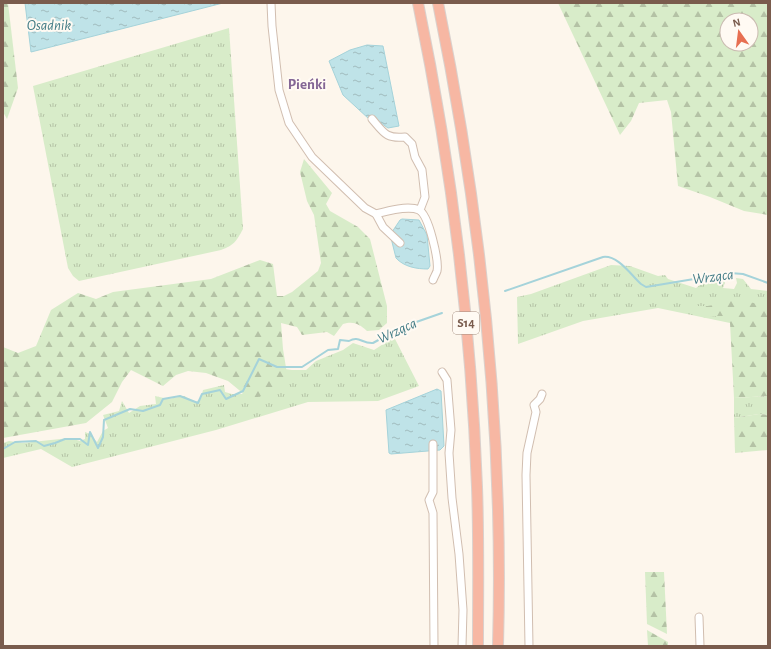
<svg xmlns="http://www.w3.org/2000/svg" width="771" height="649" font-family="'Alegreya Sans',sans-serif">
  <style>
    .grass { fill: url(#grass-tufts) }
    .forest { fill: url(#forest-firs); fill-rule: evenodd }
    .water { fill: url(#water-ripples); stroke: #a5d3da }
    .lines { fill: none; stroke-linecap: round; stroke-linejoin: round }
    .stream { stroke: #a5d3da; stroke-width: 2 }
    .minor-casing { stroke: #d1beb0; stroke-width: 9 }
    .highway-casing { stroke: #dad1cd; stroke-width: 12 }
    .minor { stroke: #fff; stroke-width: 7 }
    .highway { stroke: #f7b7a3; stroke-width: 10 }
    .labels { text-anchor: middle; dominant-baseline: central; stroke-width: 4; stroke-linejoin: round; paint-order: stroke }
    .shield { fill: #fffaf3; stroke: #a28b7f; stroke-width: 1 }
    .shield-label { font-size: 13px; font-weight: bold; fill: #7a5c4d }
    .water-label { font-size: 15px; font-style: italic; fill: #437c86; stroke: #fffaf3 }
    .neighbourhood-label { font-size: 15px; font-weight: bold; fill: #846695; stroke: #fffaf3 }
  </style>
  <defs>
    <pattern id="grass-tufts" width="24" height="20" patternUnits="userSpaceOnUse"><rect width="24" height="20" fill="#d8ecc9"/><path d="M3 7l-1-3M5 7V3M7 7l1-3M15 17l-1-3M17 17v-4M19 17l1-3" fill="none" stroke="#b4c2a5"/></pattern>
    <pattern id="forest-firs" width="22" height="20" patternUnits="userSpaceOnUse"><rect width="22" height="20" fill="#d8ecc9"/><path d="M5 1l3.5 6h-7zM16 11l3.5 6h-7z" fill="#b4c2a5"/></pattern>
    <pattern id="water-ripples" width="26" height="14" patternUnits="userSpaceOnUse"><rect width="26" height="14" fill="#bfe3e8"/><path d="M2 4q2-2 4 0t4 0M15 11q2-2 4 0t4 0" fill="none" stroke="#a0bbbe"/></pattern>
  </defs>
  <rect width="100%" height="100%" fill="#fdf6ec"/>
  <g class="grass">
    <path d="M229 28 243 229C236 242 234 245 221 250L79 281 73 276 68 268 33 86Z"/>
    <path d="M611 265 630 266 658 276 665 275 668 279 696 288 713 275 725 282 723 288 734 289 737 283 736 278 743 279 751 289 768 291V336L730 323 658 308 583 321 518 344 517 297 531 294Z"/>
    <path d="M394 337 419 386 378 401 308 402 216 430 72 467 41 449 3 458V443L9 441 22 443 70 438 80 441 85 439V432L90 434 97 442 103 431 108 428 103 415 119 411 122 401 129 413 140 406 156 404 155 396 168 399 184 396 196 402 201 398 203 390 224 385 225 392 232 394H242L248 386 269 367 292 370H306L316 361 343 350 353 343 374 350Z"/>
    <path d="M768 396V415L759 414 734 418V398Z"/>
  </g>
  <g class="forest">
    <path d="M3 3H8L18 88 7 119 3 112Z"/>
    <path d="M558 3H768V215L744 211 710 197 678 186 671 112 667 100 639 103 631 121 620 135ZM727 20H751V44H727Z"/>
    <path d="M304 159 332 193 326 204 330 211 358 227 370 239 387 306V323L379 330 367 331C359 324 354 321 343 324L334 336 327 332 302 335 297 327 281 323 283 349 288 380 269 394 250 399 228 381 206 373 188 371 176 375 163 386 131 370 122 382 112 402 86 423 3 438V347L18 353 36 346 51 310 78 293 96 299 113 292 211 279 260 260 273 264 277 296H284L292 292 318 271 321 263 314 215 307 201 300 172Z"/>
    <path d="M731 296 740 300 768 306V396L734 398 730 323 728 316H716L704 318 697 306C704 306 711 307 717 303 723 300 723 298 731 296Z"/>
    <path d="M759 414 768 415V450L735 453 734 418Z"/>
    <path d="M645 572H664L667 634 647 624Z"/>
    <path d="M647 630 668 642V646H648Z"/>
  </g>
  <g class="water">
    <path d="M25 3H223L31 52Z"/>
    <path d="M367 45 383 46 399 126 388 128 372 117 369 119 343 95 329 61 350 50Z"/>
    <path d="M402 219 419 220 427 235 430 266 428 269C417 269 404 267 396 258L391 238 392 232 400 220Z"/>
    <path d="M437 389 441 391 444 446 440 450 391 454 389 453 386 410Z"/>
  </g>
  <g class="lines">
    <g class="stream">
      <path d="M505 291 603 257C618 255 631 275 641 284L646 287 730 273 743 274 768 283"/>
      <path d="M3 449 15 442 36 441 44 446 55 443 65 439H80L88 445 90 432 98 448 103 437 104 420 130 409 143 411 160 405 163 399 180 396 198 403 202 394 220 390 226 399 243 391 259 359 277 367H302L328 350 338 349 340 340 349 341C359 335 362 344 373 343L402 327 442 313"/>
    </g>
    <defs>
      <g id="minor">
        <path d="M271 3 272 26 279 90 289 123 312 157 365 208 376 214 383 227 400 243"/>
        <path d="M372 119C384 133 386 139 405 137L412 144 415 157 422 170 425 197 420 210"/>
        <path d="M376 214C387 211 408 205 419 210 429 215 439 261 437 271 436 274 434 277 433 280"/>
        <path d="M442 372 447 380 451 430 449 453 452 498 459 554 463 610 462 646"/>
        <path d="M433 444V492L429 500 433 513 434 646"/>
        <path d="M699 617 700 646"/>
        <path d="M529 646 526 475 527 453 536 412 534 405 540 399 542 394"/>
      </g>
      <g id="highway">
        <path d="M418 3C451 162 471 324 477 487 479 540 478 593 478 646"/>
        <path d="M438 3C481 214 504 430 498 646"/>
      </g>
    </defs>
    <use href="#minor" class="minor-casing"/>
    <use href="#highway" class="highway-casing"/>
    <use href="#minor" class="minor"/>
    <use href="#highway" class="highway"/>
  </g>
  <g class="labels">
    <rect class="shield" x="453" y="312" width="26" height="22" rx="3"/>
    <g class="shield-label">
      <text x="466" y="323">S14</text>
    </g>
    <g class="water-label">
      <text x="49" y="25">Osadnik</text>
      <text transform="translate(713 277) rotate(-7)">Wrząca</text>
      <text transform="translate(397 331) rotate(-25)">Wrząca</text>
    </g>
    <g class="neighbourhood-label">
      <text x="307" y="84">Pieńki</text>
    </g>
  </g>
  <rect width="771" height="649" fill="none" stroke="#7a5c4d" stroke-width="8"/>
  <g transform="translate(739 32) rotate(346)"><circle r="19" fill="#fffaf3" stroke="#cabbb1"/>
  <path d="M0-3L7 15L0 10L-7 15Z" fill="#e76f51"/>
  <text y="-6" font-size="11" font-weight="bold" text-anchor="middle" fill="#7a5c4d">N</text>
  </g>
</svg>
